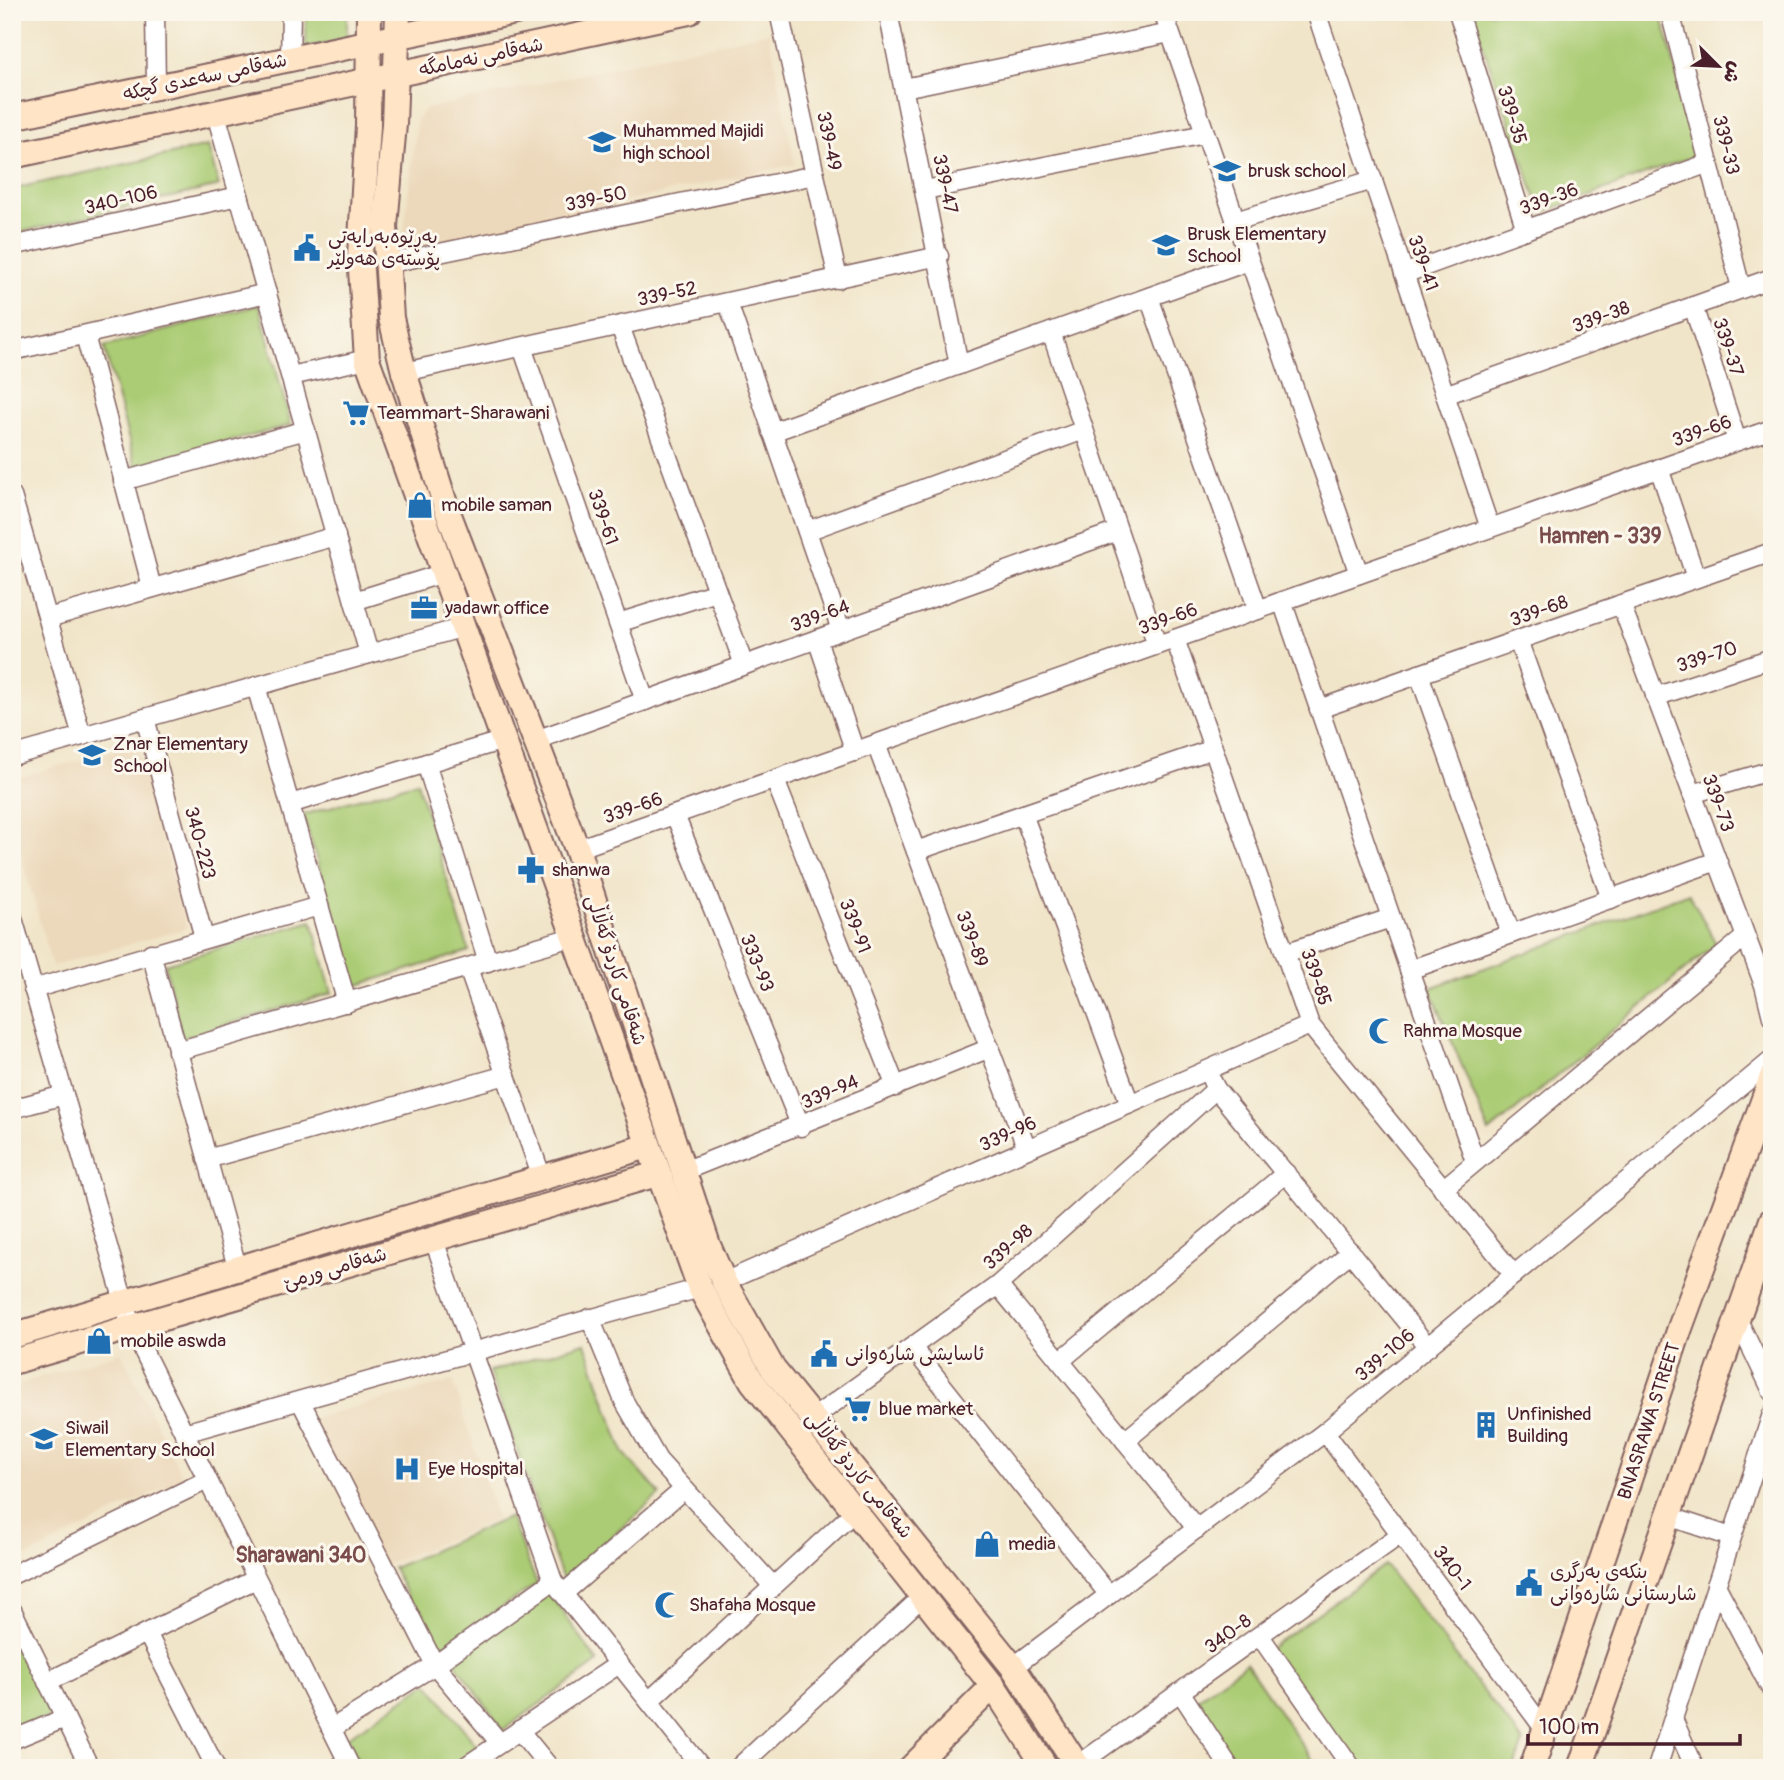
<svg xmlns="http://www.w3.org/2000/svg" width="1784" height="1780" font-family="Pangolin,'Playpen Sans Arabic',sans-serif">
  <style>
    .built { fill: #ecd8ba }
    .green { fill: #abcc74; stroke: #7a7650; stroke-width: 2 }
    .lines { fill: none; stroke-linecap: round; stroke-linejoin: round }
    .street-casing { stroke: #846462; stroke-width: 21 }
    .secondary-casing { stroke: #846462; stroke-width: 28 }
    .street { stroke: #fff; stroke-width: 18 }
    .secondary { stroke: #ffe4c6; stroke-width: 24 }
    .labels { text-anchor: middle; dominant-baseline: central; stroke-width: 6; stroke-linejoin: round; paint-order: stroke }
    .street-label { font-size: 19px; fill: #4a1f2b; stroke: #fbf7ec }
    .poi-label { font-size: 19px; fill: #4a1f2b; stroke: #fbf7ec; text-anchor: start }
    .neighbourhood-label { font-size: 21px; font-weight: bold; fill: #794c4b; stroke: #fbf7ec }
  </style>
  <rect width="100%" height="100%" fill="#fbf7ec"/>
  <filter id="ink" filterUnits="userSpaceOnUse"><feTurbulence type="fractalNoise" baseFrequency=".0143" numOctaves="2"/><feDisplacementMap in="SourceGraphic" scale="14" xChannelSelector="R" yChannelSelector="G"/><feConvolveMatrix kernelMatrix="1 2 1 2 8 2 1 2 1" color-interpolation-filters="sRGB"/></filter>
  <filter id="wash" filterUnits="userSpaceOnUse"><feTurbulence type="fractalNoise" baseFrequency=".00686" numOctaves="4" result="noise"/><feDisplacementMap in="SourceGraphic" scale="28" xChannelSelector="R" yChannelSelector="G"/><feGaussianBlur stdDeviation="1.57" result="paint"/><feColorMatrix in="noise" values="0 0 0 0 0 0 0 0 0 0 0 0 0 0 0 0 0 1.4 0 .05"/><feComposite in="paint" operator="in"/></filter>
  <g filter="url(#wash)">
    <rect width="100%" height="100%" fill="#f1e5c9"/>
    <g class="built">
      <path d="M769 32 795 164 402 250 417 120 425 109Z"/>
      <path d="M137 744 187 928 52 966 12 822V779Z"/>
      <path d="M121 1352 183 1478 12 1564V1386Z"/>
      <path d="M453 1381 497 1519 382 1567 310 1419Z"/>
    </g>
    <g class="green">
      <path d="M306 12H347V42L306 47Z"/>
      <path d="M1471 12H1661L1697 155 1541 213Z"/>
      <path d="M208 146 219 186 12 234V189Z"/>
      <path d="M259 305 291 425 136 467 104 347Z"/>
      <path d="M417 782 469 951 355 986 303 815Z"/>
      <path d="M1689 893 1716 944 1489 1132 1430 988Z"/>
      <path d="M312 921 332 993 182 1038 165 964Z"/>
      <path d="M585 1343 623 1452 660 1494 563 1580 489 1372Z"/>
      <path d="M510 1517 537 1584 435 1651 393 1568Z"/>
      <path d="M1385 1565 1523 1742 1514 1768H1348L1266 1651Z"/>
      <path d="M549 1593 598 1662 503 1730 454 1661Z"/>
      <path d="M12 1636 52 1716 12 1732Z"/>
      <path d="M1246 1663 1318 1768H1222L1185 1708Z"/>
      <path d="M428 1683 479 1749 449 1768H363L346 1738Z"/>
    </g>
  </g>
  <g filter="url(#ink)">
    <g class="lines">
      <defs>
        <g id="street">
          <path d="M155 12 156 88"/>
          <path d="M779 12 838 279"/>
          <path d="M888 12 959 365"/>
          <path d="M1163 12 1359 574"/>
          <path d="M1316 12 1490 528"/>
          <path d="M1458 12 1526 230"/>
          <path d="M1670 12 1741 288"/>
          <path d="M290 60 291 12"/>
          <path d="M904 88 1170 33"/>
          <path d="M216 114 369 654"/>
          <path d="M925 190 1205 134"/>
          <path d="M1235 221 1373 180"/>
          <path d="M12 246 239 196"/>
          <path d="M386 264 815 175"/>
          <path d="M1404 274 1709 163"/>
          <path d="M1149 297 1258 610"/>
          <path d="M728 303 841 630"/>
          <path d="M1693 306 1737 441"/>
          <path d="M620 326 744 665"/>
          <path d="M1051 332 1157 645"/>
          <path d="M85 335 152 588"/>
          <path d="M522 347 645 701"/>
          <path d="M12 351 267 293"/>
          <path d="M404 372 939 256"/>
          <path d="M291 376 367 359"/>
          <path d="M1445 395 1772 278"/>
          <path d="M772 432 1249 261"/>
          <path d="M1659 468 1696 578"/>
          <path d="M123 481 306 430"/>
          <path d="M12 496 82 736"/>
          <path d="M807 531 1084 430"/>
          <path d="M354 601 444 573"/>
          <path d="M1282 601 1475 1161"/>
          <path d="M1621 604 1764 985 1772 1017"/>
          <path d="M48 618 336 536"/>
          <path d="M618 623 717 592"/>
          <path d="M817 639 855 752"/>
          <path d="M1175 639 1310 1025 1514 1275"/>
          <path d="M1518 640 1611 899"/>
          <path d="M1419 674 1511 934"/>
          <path d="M256 686 347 1003"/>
          <path d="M1655 697 1772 658"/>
          <path d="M1319 709 1772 552"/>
          <path d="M145 718 204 938"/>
          <path d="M536 740 1118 531"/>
          <path d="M876 744 1027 1149"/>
          <path d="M12 756 464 627"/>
          <path d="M426 763 488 962"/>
          <path d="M775 780 896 1087"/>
          <path d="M1692 794 1772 770"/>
          <path d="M290 804 504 740"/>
          <path d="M1023 814 1130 1104"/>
          <path d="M675 815 801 1127"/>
          <path d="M577 849 1772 429"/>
          <path d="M916 851 1213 749"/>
          <path d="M12 915 131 1326 351 1768"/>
          <path d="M151 953 237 1267"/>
          <path d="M1285 953 1391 918"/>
          <path d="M468 968 542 1178"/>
          <path d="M1409 970 1717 861"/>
          <path d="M33 989 319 906"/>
          <path d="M177 1051 576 936"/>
          <path d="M1212 1081 1216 1089 1428 1347"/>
          <path d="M12 1109 64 1095"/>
          <path d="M207 1159 506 1075"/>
          <path d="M684 1171 990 1048"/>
          <path d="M1443 1189 1745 937"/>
          <path d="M434 1240 553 1581 702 1768"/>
          <path d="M724 1282 1310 1025"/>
          <path d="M998 1285 1197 1529"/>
          <path d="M590 1318 624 1401 658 1460 773 1586"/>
          <path d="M1737 1318 1772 1391"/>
          <path d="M912 1347 1109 1595"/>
          <path d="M1060 1361 1286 1173"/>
          <path d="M301 1402 435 1665 500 1743"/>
          <path d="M813 1418 998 1285 1216 1089"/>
          <path d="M1325 1432 1545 1730"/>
          <path d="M184 1433 700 1288"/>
          <path d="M1125 1441 1351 1252"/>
          <path d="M1668 1516 1731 1537"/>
          <path d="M12 1575 207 1480"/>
          <path d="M1716 1585 1772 1691"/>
          <path d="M564 1593 684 1489"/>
          <path d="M12 1610 90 1768"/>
          <path d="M147 1633 216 1768"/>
          <path d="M1260 1636 1352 1768"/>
          <path d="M1013 1667 1325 1432 1772 1060"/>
          <path d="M47 1682 256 1579"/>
          <path d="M1181 1693 1230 1768"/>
          <path d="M649 1701 854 1512"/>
          <path d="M1673 1719 1695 1768"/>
          <path d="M331 1729 435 1665 553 1581"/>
          <path d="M519 1730 550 1768"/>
          <path d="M12 1740 65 1718"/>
          <path d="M1078 1765 1401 1534"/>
          <path d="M463 1768 619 1664"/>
          <path d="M738 1768 922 1597"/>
          <path d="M1657 1768 1772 1414"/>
        </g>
        <g id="secondary">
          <path d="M369 12 368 126 360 255 367 359 700 1288 752 1381 993 1686 1046 1768"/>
          <path d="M398 12 394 124 385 226 391 318 404 372 446 507 577 849 708 1245 724 1282 773 1369 1013 1667 1079 1768"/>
          <path d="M12 117 515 12"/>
          <path d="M12 156 689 12"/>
          <path d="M12 1336 648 1146"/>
          <path d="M12 1362 657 1174"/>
          <path d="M911 1768 993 1686"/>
          <path d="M1532 1768 1680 1328 1772 1077"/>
          <path d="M1580 1768 1772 1220"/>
        </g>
      </defs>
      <use href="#street" class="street-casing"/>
      <use href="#secondary" class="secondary-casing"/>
      <use href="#street" class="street"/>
      <use href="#secondary" class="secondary"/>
    </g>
  </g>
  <defs>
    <symbol id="school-bare" viewBox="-9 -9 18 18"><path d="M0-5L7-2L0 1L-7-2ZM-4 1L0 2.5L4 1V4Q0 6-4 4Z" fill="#1f6fb2" stroke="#fbf7ec" stroke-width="2.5" paint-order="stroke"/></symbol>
    <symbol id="civic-bare" viewBox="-9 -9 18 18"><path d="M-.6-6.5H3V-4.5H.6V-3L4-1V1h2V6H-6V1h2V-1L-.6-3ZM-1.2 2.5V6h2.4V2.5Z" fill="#1f6fb2" stroke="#fbf7ec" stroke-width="2.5" paint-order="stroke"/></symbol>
    <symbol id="supermarket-bare" viewBox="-9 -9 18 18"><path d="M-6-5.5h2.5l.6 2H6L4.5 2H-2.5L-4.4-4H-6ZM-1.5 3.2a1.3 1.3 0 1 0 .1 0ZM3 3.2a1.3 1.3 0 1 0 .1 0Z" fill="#1f6fb2" stroke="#fbf7ec" stroke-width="2.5" paint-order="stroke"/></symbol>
    <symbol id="shop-bare" viewBox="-9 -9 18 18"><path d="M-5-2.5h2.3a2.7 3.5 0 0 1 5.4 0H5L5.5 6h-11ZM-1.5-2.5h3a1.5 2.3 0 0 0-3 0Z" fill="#1f6fb2" stroke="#fbf7ec" stroke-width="2.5" paint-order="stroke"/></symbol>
    <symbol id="office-bare" viewBox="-9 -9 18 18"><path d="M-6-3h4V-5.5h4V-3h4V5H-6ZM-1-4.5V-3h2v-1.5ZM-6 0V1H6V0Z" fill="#1f6fb2" stroke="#fbf7ec" stroke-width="2.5" paint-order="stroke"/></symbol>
    <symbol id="pharmacy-bare" viewBox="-9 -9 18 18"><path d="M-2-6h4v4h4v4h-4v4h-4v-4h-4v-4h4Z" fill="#1f6fb2" stroke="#fbf7ec" stroke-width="2.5" paint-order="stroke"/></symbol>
    <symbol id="mosque-bare" viewBox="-9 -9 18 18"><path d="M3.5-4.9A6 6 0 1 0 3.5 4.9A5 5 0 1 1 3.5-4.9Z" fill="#1f6fb2" stroke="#fbf7ec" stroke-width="2.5" paint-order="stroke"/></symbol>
    <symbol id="building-bare" viewBox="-9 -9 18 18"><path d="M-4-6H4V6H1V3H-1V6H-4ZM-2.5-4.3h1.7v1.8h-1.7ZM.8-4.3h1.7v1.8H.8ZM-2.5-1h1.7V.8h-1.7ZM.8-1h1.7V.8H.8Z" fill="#1f6fb2" stroke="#fbf7ec" stroke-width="2.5" paint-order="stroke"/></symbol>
    <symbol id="hospital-bare" viewBox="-9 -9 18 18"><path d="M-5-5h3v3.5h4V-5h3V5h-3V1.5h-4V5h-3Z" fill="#1f6fb2" stroke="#fbf7ec" stroke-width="2.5" paint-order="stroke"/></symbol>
  </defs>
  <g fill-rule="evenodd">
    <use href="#school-bare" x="583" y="123" width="38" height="38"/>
    <use href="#school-bare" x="1208" y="152" width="38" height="38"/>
    <use href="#school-bare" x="1147" y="226" width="38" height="38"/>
    <use href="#civic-bare" x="288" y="229" width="38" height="38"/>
    <use href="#supermarket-bare" x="337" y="394" width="38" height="38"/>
    <use href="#shop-bare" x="401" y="486" width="38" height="38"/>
    <use href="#office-bare" x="405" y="589" width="38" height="38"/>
    <use href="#school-bare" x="73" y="736" width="38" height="38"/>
    <use href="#pharmacy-bare" x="512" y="851" width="38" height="38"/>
    <use href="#mosque-bare" x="1363" y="1012" width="38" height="38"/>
    <use href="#shop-bare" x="80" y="1322" width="38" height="38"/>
    <use href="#civic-bare" x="805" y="1335" width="38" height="38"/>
    <use href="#supermarket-bare" x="839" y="1390" width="38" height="38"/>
    <use href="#building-bare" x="1467" y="1406" width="38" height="38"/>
    <use href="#school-bare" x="25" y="1420" width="38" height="38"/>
    <use href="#hospital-bare" x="388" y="1450" width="38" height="38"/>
    <use href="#shop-bare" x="968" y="1525" width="38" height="38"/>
    <use href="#civic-bare" x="1510" y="1564" width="38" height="38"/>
    <use href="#mosque-bare" x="649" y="1586" width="38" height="38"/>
  </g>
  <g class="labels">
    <g class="street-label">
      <text transform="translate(481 57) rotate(-12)">شەقامی نەمامگە</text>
      <text transform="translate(205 77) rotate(-12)">شەقامی سەعدی گچکە</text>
      <text transform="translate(1512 115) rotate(73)">339-35</text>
      <text transform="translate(829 141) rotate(78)">339-49</text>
      <text transform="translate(1726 145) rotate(76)">339-33</text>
      <text transform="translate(945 184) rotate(78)">339-47</text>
      <text transform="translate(596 199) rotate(-12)">339-50</text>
      <text transform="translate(1549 199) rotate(-20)">339-36</text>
      <text transform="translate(121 200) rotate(-13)">340-106</text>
      <text transform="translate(1423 263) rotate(71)">339-41</text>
      <text transform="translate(667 294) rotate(-12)">339-52</text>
      <text transform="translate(1601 317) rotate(-20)">339-38</text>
      <text transform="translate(1728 347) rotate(72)">339-37</text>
      <text transform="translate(1702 431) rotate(-19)">339-66</text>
      <text transform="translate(603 517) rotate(71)">339-61</text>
      <text transform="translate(1539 611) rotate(-19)">339-68</text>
      <text transform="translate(820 616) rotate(-20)">339-64</text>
      <text transform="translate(1168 619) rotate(-20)">339-66</text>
      <text transform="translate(1707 657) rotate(-18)">339-70</text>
      <text transform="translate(1718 803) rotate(70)">339-73</text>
      <text transform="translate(633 808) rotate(-19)">339-66</text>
      <text transform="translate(200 843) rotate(75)">340-223</text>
      <text transform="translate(855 926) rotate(69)">339-91</text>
      <text transform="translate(972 939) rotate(69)">339-89</text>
      <text transform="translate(757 963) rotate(68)">333-93</text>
      <text transform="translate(616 970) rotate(72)">شەقامی کاردۆ گەڵاڵی</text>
      <text transform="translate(1316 977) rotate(71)">339-85</text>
      <text transform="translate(830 1092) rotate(-23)">339-94</text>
      <text transform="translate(1008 1134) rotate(-24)">339-96</text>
      <text transform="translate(1008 1247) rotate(-41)">339-98</text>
      <text transform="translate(335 1268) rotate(-16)">شەقامی ورمێ</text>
      <text transform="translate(1385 1355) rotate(-40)">339-106</text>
      <text transform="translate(1649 1421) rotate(-72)">BNASRAWA STREET</text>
      <text transform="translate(859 1475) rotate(51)">شەقامی کاردۆ گەڵاڵی</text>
      <text transform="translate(1452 1568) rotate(53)">340-1</text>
      <text transform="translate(1228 1634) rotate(-36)">340-8</text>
    </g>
    <g class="poi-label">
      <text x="623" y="131">Muhammed Majidi<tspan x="623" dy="22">high school</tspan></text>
      <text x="1248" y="171">brusk school</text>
      <text x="1187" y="234">Brusk Elementary<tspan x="1187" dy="22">School</tspan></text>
      <text x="328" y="237">بەڕێوەبەرایەتی<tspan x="328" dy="22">پۆستەی هەولێر</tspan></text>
      <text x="377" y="413">Teammart-Sharawani</text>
      <text x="441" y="505">mobile saman</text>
      <text x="445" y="608">yadawr office</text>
      <text x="113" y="744">Znar Elementary<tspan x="113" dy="22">School</tspan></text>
      <text x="552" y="870">shanwa</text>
      <text x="1403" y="1031">Rahma Mosque</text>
      <text x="120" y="1341">mobile aswda</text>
      <text x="845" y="1354">ئاسایشی شارەوانی</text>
      <text x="879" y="1409">blue market</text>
      <text x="1507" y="1414">Unfinished<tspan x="1507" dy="22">Building</tspan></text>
      <text x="65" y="1428">Siwail<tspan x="65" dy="22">Elementary School</tspan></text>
      <text x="428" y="1469">Eye Hospital</text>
      <text x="1008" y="1544">media</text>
      <text x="1550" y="1572">بنكەی بەرگری<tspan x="1550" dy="22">شارستانی شارەوانی</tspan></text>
      <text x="689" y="1605">Shafaha Mosque</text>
    </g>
    <g class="neighbourhood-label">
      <text x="1600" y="536">Hamren - 339</text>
      <text x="301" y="1555">Sharawani 340</text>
    </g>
  </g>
  <rect width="1784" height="1780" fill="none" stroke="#fbf7ec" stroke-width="42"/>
  <g transform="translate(1718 66) rotate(114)" stroke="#fbf7ec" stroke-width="5" paint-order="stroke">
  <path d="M0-5L12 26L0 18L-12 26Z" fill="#4a1f2b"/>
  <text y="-10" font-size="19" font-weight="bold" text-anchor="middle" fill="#4a1f2b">ش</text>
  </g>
  <path d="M1528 1734v10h212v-10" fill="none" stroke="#4a1f2b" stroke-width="3.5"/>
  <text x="1539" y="1734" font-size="21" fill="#4a1f2b" stroke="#fbf7ec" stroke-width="5" paint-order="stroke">100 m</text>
</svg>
